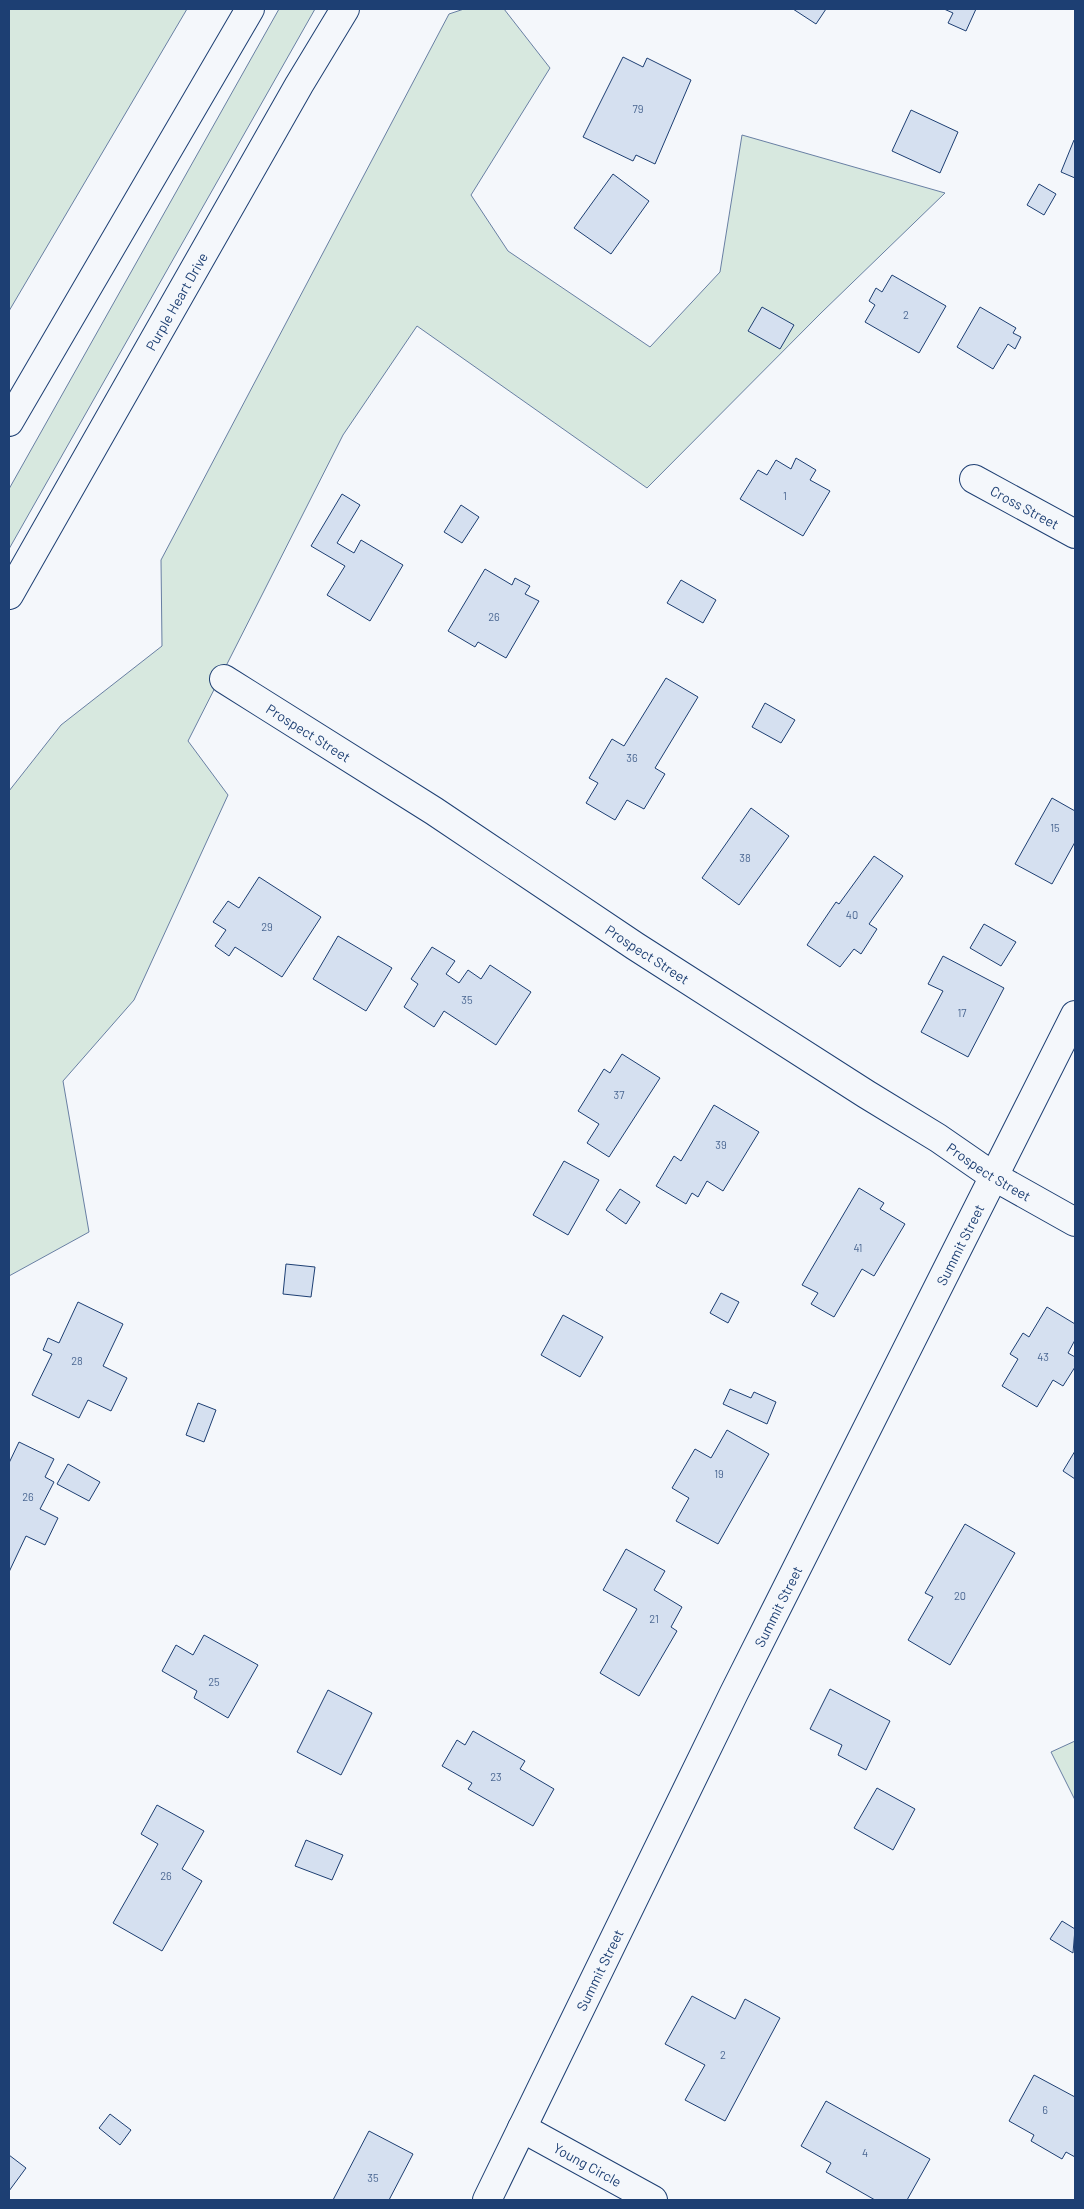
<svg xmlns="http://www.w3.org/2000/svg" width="1084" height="2209" font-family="Barlow,sans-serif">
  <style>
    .green { fill: #d7e8df; stroke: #687fa3 }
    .building { fill: #d5e0f0; stroke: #1d3f73 }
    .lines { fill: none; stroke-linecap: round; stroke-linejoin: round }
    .minor-casing { stroke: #1d3f73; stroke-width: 30 }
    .major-casing { stroke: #1d3f73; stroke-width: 30 }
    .minor { stroke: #f4f7fb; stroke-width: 28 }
    .major { stroke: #f4f7fb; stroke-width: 28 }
    .labels { text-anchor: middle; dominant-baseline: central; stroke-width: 4; stroke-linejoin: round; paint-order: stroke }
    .number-label { font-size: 11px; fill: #4b6792 }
    .street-label { font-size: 14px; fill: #1d3f73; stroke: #f4f7fb }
  </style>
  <rect width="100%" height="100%" fill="#f4f7fb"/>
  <g class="green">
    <path d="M9 9H187L9 311Z"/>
    <path d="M279 9H315L9 549V489Z"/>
    <path d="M464 9H504L550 68 471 195 508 251 650 347 720 272 742 135 945 193 821 313 647 488 417 326 343 435 188 741 228 795 134 1000 63 1081 89 1232 9 1276V791L61 725 162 646 161 560 449 14Z"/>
    <path d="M1075 1741V1800L1051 1752Z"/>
  </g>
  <g class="building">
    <path d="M793 9H826L816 24Z"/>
    <path d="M944 9H976L966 31 948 23 953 13Z"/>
    <path d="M623 57 643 67 647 58 691 80 655 164 636 155 633 161 583 137Z"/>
    <path d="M911 110 958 132 940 173 892 151Z"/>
    <path d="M1074 140H1075V178L1061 172Z"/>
    <path d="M613 174 649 201 611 254 574 228Z"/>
    <path d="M1039 184 1056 194 1044 215 1027 205Z"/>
    <path d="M892 275 946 306 919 353 865 322 875 305 869 301 876 288 882 292Z"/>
    <path d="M762 307 794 325 780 349 748 331Z"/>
    <path d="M980 307 1016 328 1013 333 1021 337 1015 349 1008 344 993 369 957 347Z"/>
    <path d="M796 458 816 470 810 480 830 491 803 536 740 499 758 470 767 475 776 460 791 469Z"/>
    <path d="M342 494 360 505 337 543 354 553 361 540 403 565 370 621 327 595 345 566 311 546Z"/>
    <path d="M461 505 479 517 462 543 444 532Z"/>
    <path d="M485 569 512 585 515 578 530 586 525 594 539 601 506 658 478 642 475 647 448 631Z"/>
    <path d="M681 580 716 600 703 623 667 603Z"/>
    <path d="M666 678 698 697 655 768 665 774 644 809 627 800 615 820 586 803 598 783 589 778 612 739 624 746Z"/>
    <path d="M765 703 795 720 781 743 752 727Z"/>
    <path d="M1052 798 1075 811V842L1052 884 1015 864Z"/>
    <path d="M751 808 789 836 739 905 702 878Z"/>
    <path d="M874 856 903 876 869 924 877 929 861 954 854 949 840 967 807 945 836 902 839 904Z"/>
    <path d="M259 877 321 917 282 977 235 947 229 956 215 946 226 930 213 922 228 901 239 908Z"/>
    <path d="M984 924 1016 942 1001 966 970 948Z"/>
    <path d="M338 936 392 968 366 1011 313 979Z"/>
    <path d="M432 947 455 961 446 974 459 983 468 970 481 979 490 965 531 992 496 1045 444 1011 434 1027 404 1007 418 984 411 979Z"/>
    <path d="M943 956 1004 988 968 1057 921 1032 943 991 928 984Z"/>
    <path d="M622 1054 660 1078 609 1157 587 1143 599 1124 578 1111 604 1069 610 1073Z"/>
    <path d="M714 1105 759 1132 723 1191 707 1181 698 1197 692 1193 686 1204 656 1186 674 1156 681 1161Z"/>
    <path d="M564 1161 599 1180 568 1235 533 1215Z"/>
    <path d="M859 1188 884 1203 880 1209 905 1224 874 1276 862 1269 834 1317 811 1304 818 1293 802 1285Z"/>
    <path d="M620 1189 640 1202 626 1224 606 1210Z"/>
    <path d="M286 1264 315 1267 311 1297 283 1294Z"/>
    <path d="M721 1293 739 1302 728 1323 710 1313Z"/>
    <path d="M78 1302 123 1324 103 1366 127 1378 111 1411 88 1400 79 1418 32 1395 52 1354 43 1350 48 1338 59 1343Z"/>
    <path d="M1047 1307 1075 1324V1340L1068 1353 1075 1357V1367L1063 1386 1053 1380 1037 1407 1002 1386 1018 1359 1010 1354 1023 1333 1029 1337Z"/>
    <path d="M563 1315 603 1337 580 1377 541 1355Z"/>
    <path d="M730 1389 751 1398 754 1392 776 1402 767 1424 723 1404Z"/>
    <path d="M198 1403 216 1410 204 1442 186 1435Z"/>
    <path d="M727 1430 769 1454 718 1544 676 1521 689 1498 672 1488 695 1449 711 1458Z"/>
    <path d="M19 1442 54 1459 45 1477 54 1482 40 1509 58 1518 45 1545 26 1536 9 1572V1463Z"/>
    <path d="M1075 1451V1479L1063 1471Z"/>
    <path d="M68 1464 100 1482 89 1501 57 1484Z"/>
    <path d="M965 1524 1015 1553 950 1665 908 1640 933 1597 925 1593Z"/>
    <path d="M626 1549 665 1571 654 1590 682 1607 671 1627 677 1631 639 1696 600 1673 637 1609 603 1590Z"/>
    <path d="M204 1635 258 1665 228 1718 194 1698 197 1691 162 1671 176 1645 193 1655Z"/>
    <path d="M830 1689 890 1721 866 1770 838 1755 842 1745 810 1729Z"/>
    <path d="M328 1690 372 1713 341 1775 297 1752Z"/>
    <path d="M473 1731 525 1761 520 1769 554 1789 533 1826 468 1789 472 1783 442 1766 457 1740 465 1745Z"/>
    <path d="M877 1788 915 1809 893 1850 854 1828Z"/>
    <path d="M157 1805 204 1831 182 1869 202 1881 162 1951 113 1923 158 1844 141 1834Z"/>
    <path d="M306 1840 343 1855 332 1880 295 1866Z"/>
    <path d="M1062 1921 1075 1929 1073 1953 1050 1939Z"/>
    <path d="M692 1996 735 2019 745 1999 780 2018 725 2121 685 2100 705 2065 665 2044Z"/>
    <path d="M1034 2075 1075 2097V2157L1066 2152 1062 2159 1031 2141 1034 2135 1009 2121Z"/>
    <path d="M826 2101 930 2159 907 2200H875L826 2172 831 2163 801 2146Z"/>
    <path d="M110 2114 131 2130 120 2145 99 2128Z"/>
    <path d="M369 2131 413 2154 389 2200H333Z"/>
    <path d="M9 2155 26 2168 9 2191Z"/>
  </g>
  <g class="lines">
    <defs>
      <g id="minor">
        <path id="s1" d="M974 479 1075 534"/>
        <path id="s2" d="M224 679 434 811 635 946 866 1094 938 1138 993 1176 1075 1222"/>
        <path id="s3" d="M522 2128 653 2200"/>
        <path id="s4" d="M487 2200 734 1693 1075 1015"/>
      </g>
      <g id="major">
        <path d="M9 422 250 9"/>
        <path id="s5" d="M9 595 299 85 345 9"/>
      </g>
    </defs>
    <use href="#minor" class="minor-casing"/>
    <use href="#major" class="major-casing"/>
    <use href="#minor" class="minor"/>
    <use href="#major" class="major"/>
  </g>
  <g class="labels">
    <g class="number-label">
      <text x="638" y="108">79</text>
      <text x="906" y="314">2</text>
      <text x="785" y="495">1</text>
      <text x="494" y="616">26</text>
      <text x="632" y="757">36</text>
      <text x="1055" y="827">15</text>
      <text x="745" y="857">38</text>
      <text x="852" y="914">40</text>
      <text x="267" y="926">29</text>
      <text x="467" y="999">35</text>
      <text x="962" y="1012">17</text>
      <text x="619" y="1094">37</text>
      <text x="721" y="1144">39</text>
      <text x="858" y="1247">41</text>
      <text x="1043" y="1356">43</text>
      <text x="77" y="1360">28</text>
      <text x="719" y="1473">19</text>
      <text x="28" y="1496">26</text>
      <text x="960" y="1595">20</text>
      <text x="654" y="1618">21</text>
      <text x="214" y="1681">25</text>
      <text x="496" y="1776">23</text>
      <text x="166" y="1875">26</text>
      <text x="723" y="2054">2</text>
      <text x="1045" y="2109">6</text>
      <text x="865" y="2152">4</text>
      <text x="373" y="2177">35</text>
    </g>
    <g class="street-label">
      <text stroke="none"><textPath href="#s5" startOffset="338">Purple Heart Drive</textPath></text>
      <text stroke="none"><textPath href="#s1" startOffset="58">Cross Street</textPath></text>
      <text stroke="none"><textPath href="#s2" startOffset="100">Prospect Street</textPath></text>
      <text stroke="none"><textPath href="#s2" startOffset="505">Prospect Street</textPath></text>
      <text stroke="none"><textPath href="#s2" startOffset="910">Prospect Street</textPath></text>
      <text stroke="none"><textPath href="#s4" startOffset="1066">Summit Street</textPath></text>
      <text stroke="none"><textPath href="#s4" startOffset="661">Summit Street</textPath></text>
      <text stroke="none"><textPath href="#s4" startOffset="256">Summit Street</textPath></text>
      <text stroke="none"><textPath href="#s3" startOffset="75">Young Circle</textPath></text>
    </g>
  </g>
  <rect width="1084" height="2209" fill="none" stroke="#1d3f73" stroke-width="20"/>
</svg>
